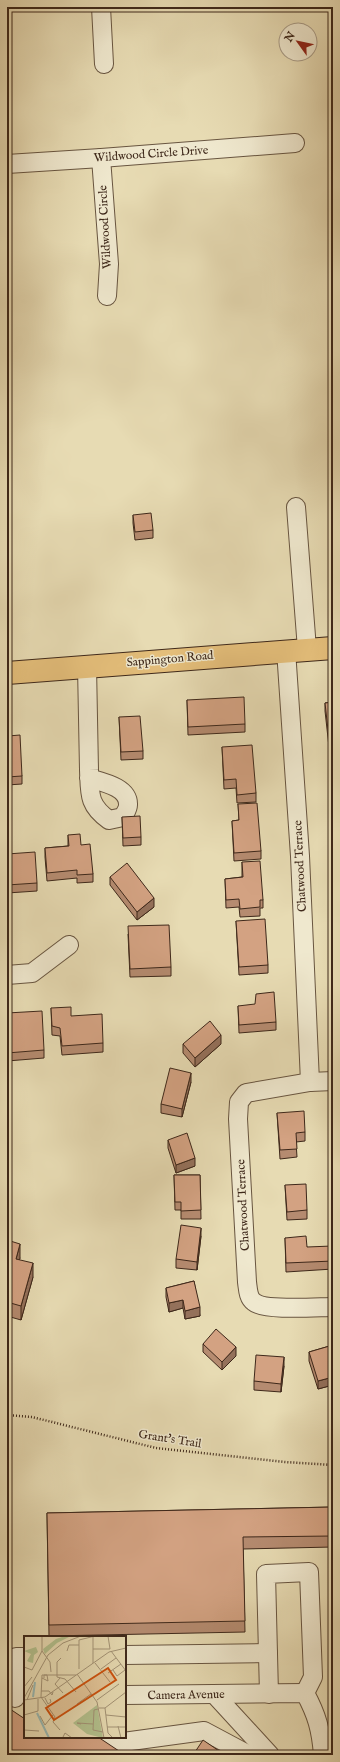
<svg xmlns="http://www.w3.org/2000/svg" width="340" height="1762" font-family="'IM FELL English',serif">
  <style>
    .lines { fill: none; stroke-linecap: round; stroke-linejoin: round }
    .minor-casing { stroke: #685540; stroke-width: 20 }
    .major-casing { stroke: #3e281a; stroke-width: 24 }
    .path { stroke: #3e281a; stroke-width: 2.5; stroke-dasharray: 1 2; stroke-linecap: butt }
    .minor { stroke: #efe8ce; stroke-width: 18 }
    .major { stroke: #e4be7a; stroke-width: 22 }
    .wall { fill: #b58b70; stroke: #3e281a }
    .shaded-wall { fill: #94715b; stroke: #3e281a }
    .building { fill: #d3a282; stroke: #3e281a }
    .labels { text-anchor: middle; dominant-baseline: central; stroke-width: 3; stroke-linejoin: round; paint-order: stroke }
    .street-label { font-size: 12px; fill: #3e281a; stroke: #efe8ce }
    .inset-river { fill: none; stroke: #98b9b4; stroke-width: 2 }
    .inset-road { fill: none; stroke: #a39376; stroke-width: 1 }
    .view { fill: #ce520e; fill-opacity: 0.15; stroke: #ce520e; stroke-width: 2 }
    .inset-edge { fill: none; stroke: #3e281a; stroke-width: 2 }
  </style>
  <rect width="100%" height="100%" fill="#e7dbb3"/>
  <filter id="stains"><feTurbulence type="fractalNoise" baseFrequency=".005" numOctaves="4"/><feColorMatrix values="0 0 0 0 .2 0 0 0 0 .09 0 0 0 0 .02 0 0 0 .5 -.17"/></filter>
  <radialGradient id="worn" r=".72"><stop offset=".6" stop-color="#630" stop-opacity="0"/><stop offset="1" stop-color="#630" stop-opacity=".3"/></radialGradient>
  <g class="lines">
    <defs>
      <g id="minor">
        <path d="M101 7 104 64"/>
        <path d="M101 158 109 264 107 296"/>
        <path d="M7 164 101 158 295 143"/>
        <path d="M296 507 307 649"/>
        <path d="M286 650 300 856 310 1082"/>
        <path d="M87 666 89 770C90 794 88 805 109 820L123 817C125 813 128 809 128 805 129 787 102 782 89 778"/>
        <path d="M7 975 32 973 69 945"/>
        <path d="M333 1081 310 1082 246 1093 239 1102 238 1119 247 1282C248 1289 248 1298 254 1302 264 1311 318 1307 333 1307"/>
        <path d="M125 1655 268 1653"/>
        <path d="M214 1694 270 1755"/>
        <path d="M269 1694 266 1574 309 1572 313 1677 305 1693"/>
        <path d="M125 1695 305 1693C317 1715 321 1730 323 1755"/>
        <path d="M15 1698 16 1657H25"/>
        <path d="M88 1737 100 1742 116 1743 204 1731 249 1755"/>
      </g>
      <path id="major" d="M7 673 333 648"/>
    </defs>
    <use href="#minor" class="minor-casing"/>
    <use href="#major" class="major-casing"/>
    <path class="path" d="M7 1415 32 1417 156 1448 285 1462 333 1465"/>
    <use href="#minor" class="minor"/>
    <use href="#major" class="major"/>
  </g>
  <g class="wall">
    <path d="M133 515 153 530V538L135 540 133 523Z"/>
    <path d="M187 700 245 724V732L188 735Z"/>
    <path d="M333 702V747H329L325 711V703Z"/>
    <path d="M119 717 143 751V759L121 760Z"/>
    <path d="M7 732 22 776V784L7 785Z"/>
    <path d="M222 747 256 793V802L237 803 236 788 224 789Z"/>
    <path d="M330 763H333V811L330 771Z"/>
    <path d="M238 804 261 851V859L234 861 232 821 239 820Z"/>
    <path d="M122 817 141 837V845L123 846Z"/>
    <path d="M68 835 81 845 93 874V882L77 883V878L47 881 45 857V848L68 846Z"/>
    <path d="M7 854 37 883V891L7 893Z"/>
    <path d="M242 862 263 900V908H260V916L240 917 239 907 226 908 225 879 242 877Z"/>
    <path d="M110 877 154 907 137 920 110 885Z"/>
    <path d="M236 921 268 965V973L239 975Z"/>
    <path d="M128 934 171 967V976L130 977Z"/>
    <path d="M238 1006 276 1022V1030L239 1033Z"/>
    <path d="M51 1008 103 1043V1052L62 1055 60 1036 52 1035Z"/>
    <path d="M7 1013 44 1050V1058L7 1061Z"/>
    <path d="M183 1044H221L195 1067 183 1053Z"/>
    <path d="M191 1082 182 1117 161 1113V1104Z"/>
    <path d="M277 1113 305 1132V1141L296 1142 297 1157 280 1159Z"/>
    <path d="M168 1140 195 1166 176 1173 168 1148Z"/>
    <path d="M174 1175H200L201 1219H181V1210H175Z"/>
    <path d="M285 1185 307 1210V1219L287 1220Z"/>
    <path d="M201 1236 197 1270 176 1268V1259Z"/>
    <path d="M285 1238 307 1247 333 1261V1269L286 1272Z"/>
    <path d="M7 1240 20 1258 19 1260 33 1277 21 1320 7 1316Z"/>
    <path d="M194 1281 200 1316 185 1319 183 1308 169 1312 166 1297V1288Z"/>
    <path d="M203 1344 236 1356 222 1370 203 1352Z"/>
    <path d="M333 1345V1385L318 1389 309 1361V1352Z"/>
    <path d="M284 1366 281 1392 254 1390V1381Z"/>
    <path d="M333 1507V1547L243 1549 245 1632 49 1636 47 1513Z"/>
  </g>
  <g class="shaded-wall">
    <path d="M154 898V907L137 920V912Z"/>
    <path d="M221 1035V1044L195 1067V1058Z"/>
    <path d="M191 1073V1082L182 1117V1109Z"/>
    <path d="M195 1158V1166L176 1173V1165Z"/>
    <path d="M201 1228V1236L197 1270V1262Z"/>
    <path d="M20 1244V1258L16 1273V1259Z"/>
    <path d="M33 1263V1277L21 1320V1306Z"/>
    <path d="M183 1300V1308L169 1312V1303Z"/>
    <path d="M200 1307V1316L185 1319V1311Z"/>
    <path d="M236 1347V1356L222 1370V1362Z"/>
    <path d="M284 1357V1366L281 1392V1384Z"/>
    <path d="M333 1377V1385L318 1389V1381Z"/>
  </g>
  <g class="building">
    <path d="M151 513 153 530 135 532 133 515Z"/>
    <path d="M244 697 245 724 188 727 187 700Z"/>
    <path d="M333 702V738L329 739 325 703Z"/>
    <path d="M140 716 143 751 121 752 119 717Z"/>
    <path d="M7 732 8 736 20 735 22 776 7 777Z"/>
    <path d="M252 745 256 793 237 795 236 779 224 780 222 747Z"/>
    <path d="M330 763H333V802Z"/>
    <path d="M257 803 261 851 234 853 232 821 239 820 238 804Z"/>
    <path d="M140 816 141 837 123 838 122 817Z"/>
    <path d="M80 834 81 845 90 844 93 874 77 875V870L47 873 45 848 69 846 68 835Z"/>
    <path d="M35 852 37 883 7 885V854Z"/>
    <path d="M260 861 263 900H260V907L240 909 239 899 226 900 225 879 243 877 242 862Z"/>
    <path d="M127 863 154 898 137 912 110 877Z"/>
    <path d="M265 919 268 965 239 967 236 921Z"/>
    <path d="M169 925 171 967 130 969 128 926Z"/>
    <path d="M274 992 276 1022 239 1025 238 1006 255 1004 256 994Z"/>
    <path d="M71 1007V1016L102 1014 103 1043 62 1046 60 1028 52 1026 51 1008Z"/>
    <path d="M42 1011 44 1050 7 1053V1013Z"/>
    <path d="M210 1021 221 1035 195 1058 183 1044Z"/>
    <path d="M170 1068 191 1073 182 1109 161 1104Z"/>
    <path d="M304 1111 305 1132 296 1133 297 1149 280 1150 277 1113Z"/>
    <path d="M187 1133 195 1158 176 1165 168 1140Z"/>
    <path d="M174 1175H200L201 1210 181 1211V1202H175Z"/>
    <path d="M306 1184 307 1210 287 1212 285 1185Z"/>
    <path d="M181 1225 201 1228 197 1262 176 1259Z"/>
    <path d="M306 1236 307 1247 332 1246 333 1261 286 1263 285 1238Z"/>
    <path d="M7 1240 20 1244 16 1259 33 1263 21 1306 7 1302Z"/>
    <path d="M194 1281 200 1307 185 1311 183 1300 169 1303 166 1288Z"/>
    <path d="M216 1329 236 1347 222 1362 203 1344Z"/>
    <path d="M333 1345V1367H332L333 1377 318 1381 309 1352Z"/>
    <path d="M256 1355 284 1357 281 1384 254 1381Z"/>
    <path d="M333 1507V1536L243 1537 245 1621 49 1625 47 1513Z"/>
    <path d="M7 1707 25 1719V1737H98L125 1755H7Z"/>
    <path d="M203 1740 225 1755H193Z"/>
  </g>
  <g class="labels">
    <g class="street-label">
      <text transform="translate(151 154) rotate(-4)">Wildwood Circle Drive</text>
      <text transform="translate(105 227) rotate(-93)">Wildwood Circle</text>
      <text transform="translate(170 659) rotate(-5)">Sappington Road</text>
      <text transform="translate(300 866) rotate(-93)">Chatwood Terrace</text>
      <text transform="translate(243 1205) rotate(-93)">Chatwood Terrace</text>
      <text transform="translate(170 1439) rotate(9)">Grant's Trail</text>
      <text transform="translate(186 1695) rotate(-1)">Camera Avenue</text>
    </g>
  </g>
  <g transform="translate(24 1636)">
    <rect width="102" height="102" fill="#e7dbb3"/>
    <path d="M41 0H47L33 7 21 18 20 16 19 13 32 3Z" fill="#b3c18e"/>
    <path d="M12 11 14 16 10 19 9 27 5 26 3 25 7 18 0 15Z" fill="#b3c18e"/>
    <path d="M73 69 79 102 63 98 49 87Z" fill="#b3c18e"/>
    <path class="inset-river" d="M9 61 11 46M13 77 25 102"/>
    <path class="inset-road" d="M18 0V15L26 26 27 36M84 0 86 13M69 13H86M43 15 45 9H55M87 15 102 35M37 22 33 26V41L41 43 52 56M69 27V0M71 27 86 46M0 31 8 34 18 15M55 33V4L71 0M77 33 92 22M89 34 93 40 101 34M84 37 97 28M53 38 73 66 80 102M18 42 24 45 23 39H20V42M36 42 31 48 39 57M0 51 8 41M17 55H25L28 59 29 56M0 62 24 19 39 7 57 0M21 62 24 68 27 66 26 63M0 64 21 61 85 16 102 12M3 64 9 49M73 64 95 48M53 68 67 58M75 72H81L102 56M81 72 84 97 89 102M74 73 70 74 69 94 79 96M0 79 14 75V63M82 79 102 81M16 80 21 89 29 79M57 88 53 87 69 88M94 90 97 102M83 91H102M0 94 15 95M36 94 29 86 31 81 17 61 18 39H52M39 101 41 97 48 102"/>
    <path class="view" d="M84 32 92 44 30 84 22 72Z"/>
    <rect width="102" height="102" class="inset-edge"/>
  </g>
  <rect width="340" height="1762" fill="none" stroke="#e7dbb3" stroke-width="24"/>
  <rect x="8" y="8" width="324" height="1746" fill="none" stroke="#3e281a" stroke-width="2"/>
  <rect x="12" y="12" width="316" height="1738" fill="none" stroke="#3e281a"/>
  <g transform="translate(298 42) rotate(303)"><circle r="19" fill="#efe8ce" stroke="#a89b86"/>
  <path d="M0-3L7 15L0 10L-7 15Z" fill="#8f2418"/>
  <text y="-6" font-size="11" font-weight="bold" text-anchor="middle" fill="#3e281a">N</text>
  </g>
  <rect width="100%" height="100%" filter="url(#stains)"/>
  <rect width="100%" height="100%" fill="url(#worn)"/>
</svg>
